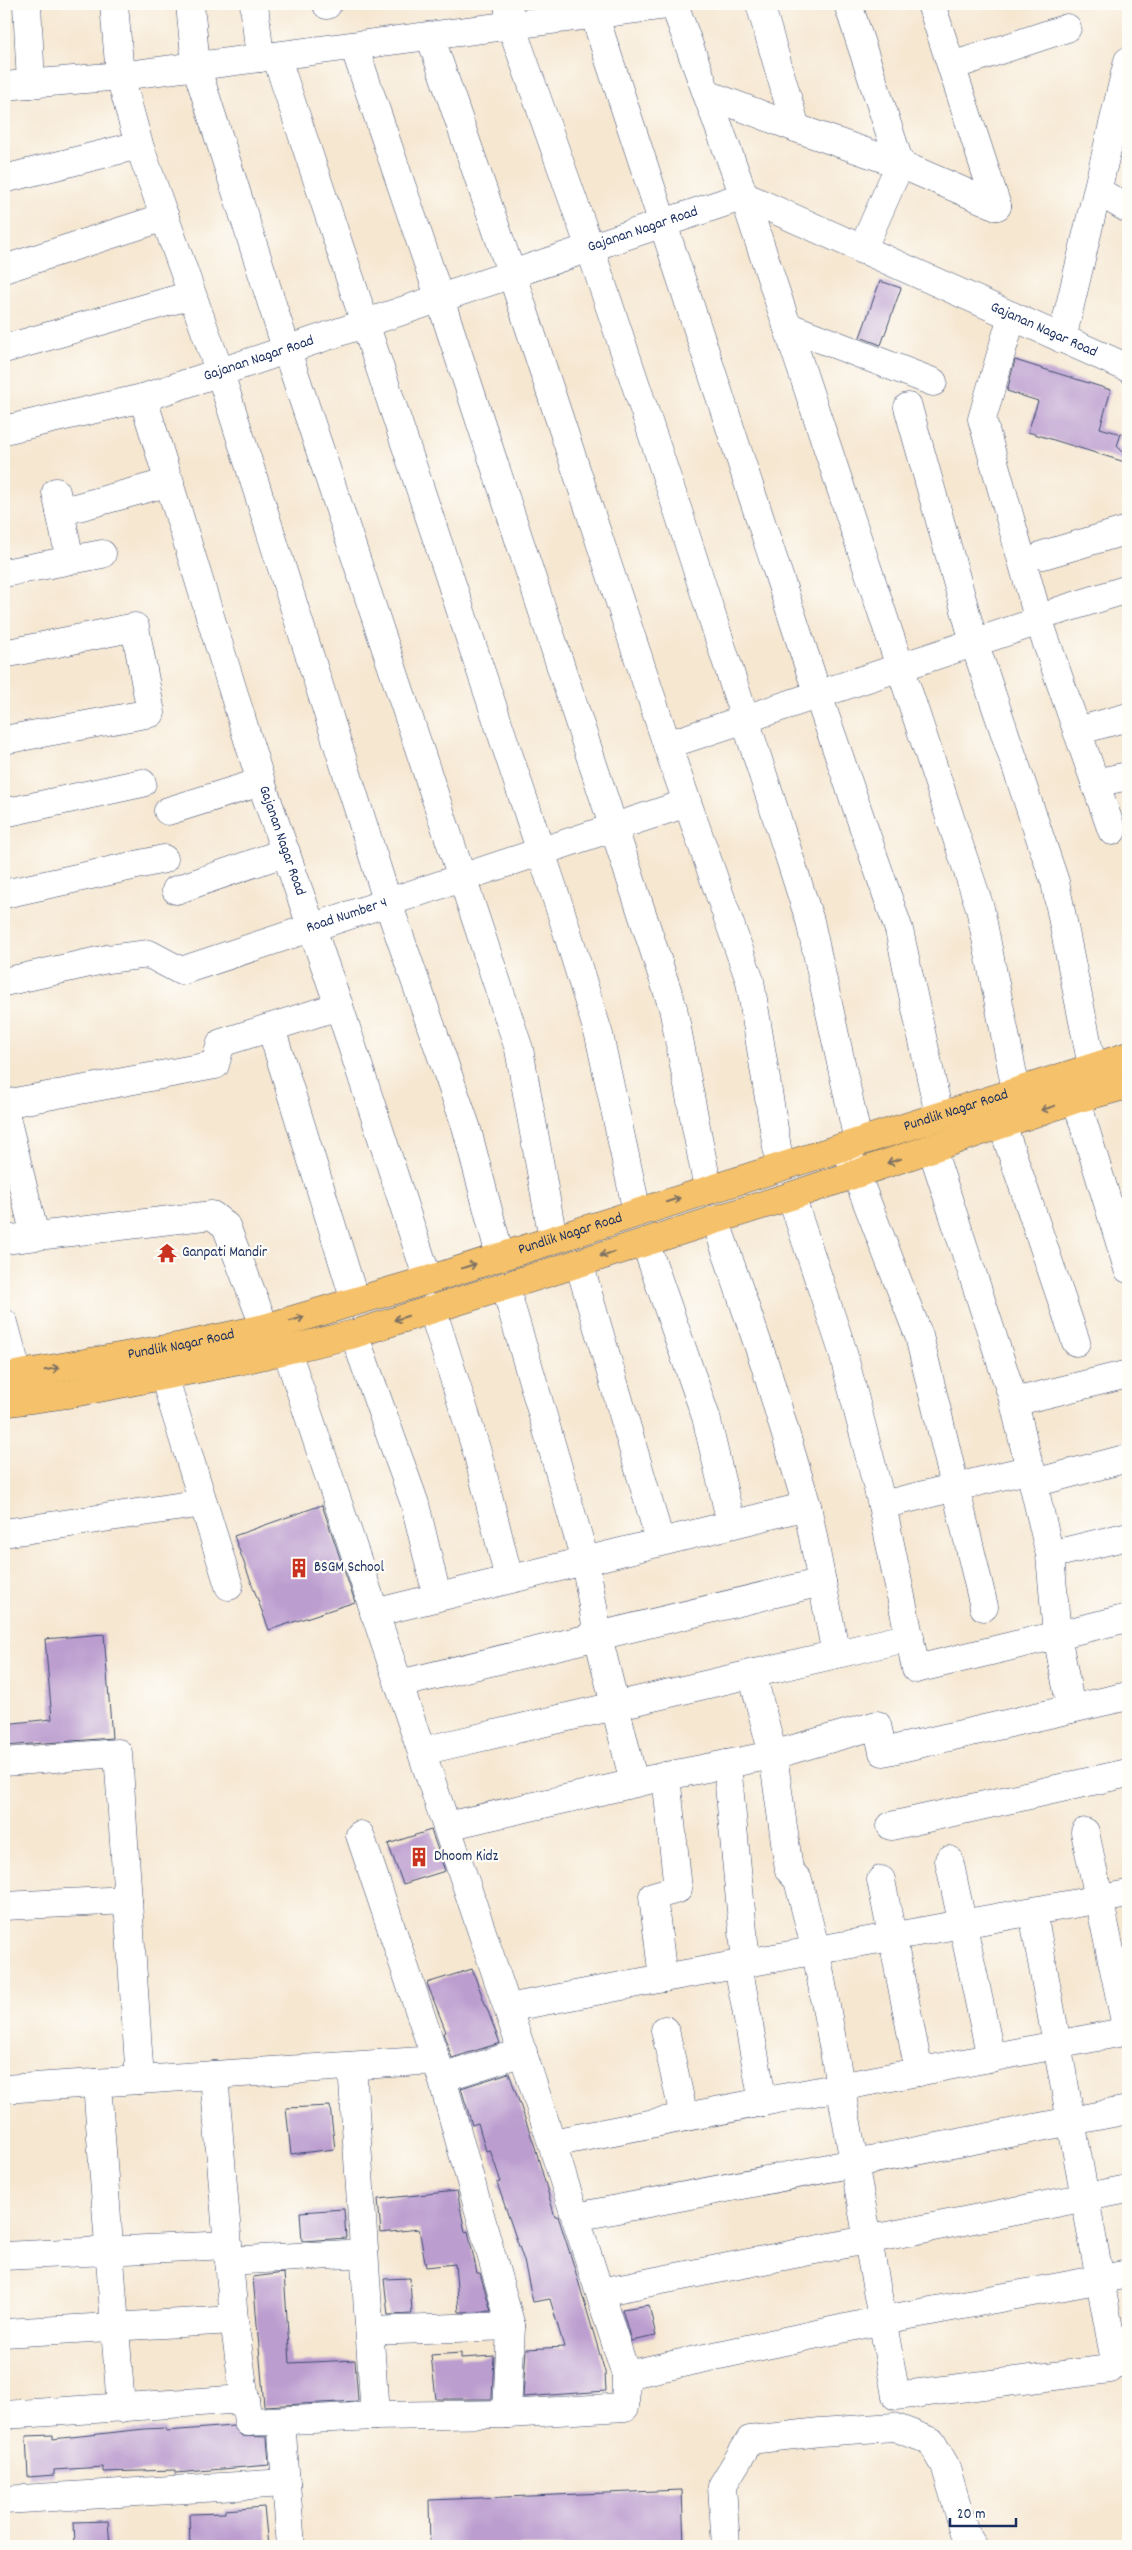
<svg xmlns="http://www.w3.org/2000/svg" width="1132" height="2550" font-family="Dekko,sans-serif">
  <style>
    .building { fill: #bb9dcf }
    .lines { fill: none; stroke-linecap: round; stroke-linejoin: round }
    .minor-casing { stroke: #3c4b6f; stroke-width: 29 }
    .major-casing { stroke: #3c4b6f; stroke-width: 29 }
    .minor { stroke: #fff; stroke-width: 28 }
    .major { stroke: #f5c16b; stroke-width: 28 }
    .oneway { stroke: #7d7164 }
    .labels { text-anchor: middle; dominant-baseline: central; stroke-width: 4.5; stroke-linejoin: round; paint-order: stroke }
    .street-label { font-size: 15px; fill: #1b2f5e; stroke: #fdfcf7 }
    .poi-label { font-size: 15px; fill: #1b2f5e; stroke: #fdfcf7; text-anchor: start }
  </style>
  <rect width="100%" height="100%" fill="#fdfcf7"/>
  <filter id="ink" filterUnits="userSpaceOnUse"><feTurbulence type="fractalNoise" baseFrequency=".02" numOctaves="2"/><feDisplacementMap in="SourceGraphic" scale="10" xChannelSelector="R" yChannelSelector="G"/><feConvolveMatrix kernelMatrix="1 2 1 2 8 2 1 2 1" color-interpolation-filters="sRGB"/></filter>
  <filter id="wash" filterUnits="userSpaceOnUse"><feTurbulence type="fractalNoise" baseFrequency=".0096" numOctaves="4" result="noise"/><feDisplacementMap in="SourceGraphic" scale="20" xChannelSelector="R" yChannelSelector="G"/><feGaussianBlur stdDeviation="1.12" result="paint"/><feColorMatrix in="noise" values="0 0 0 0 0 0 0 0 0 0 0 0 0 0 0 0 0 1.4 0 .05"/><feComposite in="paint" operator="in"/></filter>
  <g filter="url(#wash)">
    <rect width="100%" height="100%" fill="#f6e7d1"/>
    <g id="blocks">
      <g class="building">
        <path d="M880 281 901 288 881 345 860 337Z"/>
        <path d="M1015 360 1111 390 1100 428 1121 434 1117 446 1128 457V463L1028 432 1038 401 1007 391Z"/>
        <path d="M322 1505 355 1602 269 1630 234 1536Z"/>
        <path d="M104 1634 112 1738 4 1746V1724L52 1719 45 1639Z"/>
        <path d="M431 1830 445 1871 403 1884 388 1844Z"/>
        <path d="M472 1969 500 2043 452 2058 443 2033 446 2032 427 1983Z"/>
        <path d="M509 2073 535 2147 555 2217 558 2216 573 2263 605 2372 606 2391 523 2397 526 2349 564 2347 550 2299 533 2302 524 2261 497 2183 501 2182 490 2150 486 2151 478 2123 472 2125 461 2088Z"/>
        <path d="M330 2106 335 2149 291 2154 286 2108Z"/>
        <path d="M457 2191 465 2232 468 2231 477 2273H480L491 2311 459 2312 455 2264 426 2267 419 2229 381 2233 378 2199Z"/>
        <path d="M344 2209 346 2238 302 2241 300 2212Z"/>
        <path d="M284 2273 290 2363 355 2360 358 2401 264 2406 253 2277Z"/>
        <path d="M410 2278 412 2314 388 2315 384 2279Z"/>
        <path d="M649 2305 656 2336 631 2341 622 2309Z"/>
        <path d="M461 2353V2358L494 2356 492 2399H436L431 2355Z"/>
        <path d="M233 2426 242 2436 267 2437 269 2465 176 2473V2470L103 2472V2467L54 2470V2475L28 2477 26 2436 53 2435V2439L144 2429 166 2428V2431Z"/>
        <path d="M682 2490 684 2546H430L429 2500Z"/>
        <path d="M264 2507 268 2546H190L189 2514 225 2513V2510Z"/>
        <path d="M108 2521 110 2546H75L74 2522Z"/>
      </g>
    </g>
  </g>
  <g filter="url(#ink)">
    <use href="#blocks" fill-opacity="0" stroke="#3c4b6f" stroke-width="1"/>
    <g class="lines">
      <defs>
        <g id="minor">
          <path d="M27 4 31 84"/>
          <path d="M114 4 120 76 139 145 220 373 388 903 466 1126 500 1256"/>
          <path d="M190 4 196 66 287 351 519 1049 553 1239"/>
          <path d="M254 4 260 58"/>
          <path d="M327 4V5"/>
          <path d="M508 4 511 25 590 248 679 514 810 921 858 1141"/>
          <path d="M674 4 744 196 980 908 1016 1090"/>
          <path d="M760 4 796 128"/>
          <path d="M848 4 900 164 862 250"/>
          <path d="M931 4 997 206"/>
          <path d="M594 14 818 695 899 930 939 1115"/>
          <path d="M430 36 512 275 667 745 750 981 780 1166"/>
          <path d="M354 46 440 299 673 1008 708 1189"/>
          <path d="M276 56 560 909 599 1035 637 1212"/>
          <path d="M952 66 1067 28"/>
          <path d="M4 86 120 76 674 4"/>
          <path d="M707 94 796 128 900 164 997 206"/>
          <path d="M4 179 139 145"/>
          <path d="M1098 191 1128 209"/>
          <path d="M4 269 165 217"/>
          <path d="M1012 316 982 419 1039 621 1112 831"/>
          <path d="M787 326 933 382"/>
          <path d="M1062 339 1128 61"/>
          <path d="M4 349 191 295"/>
          <path id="s1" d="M143 398 261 782 339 1006 428 1280"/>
          <path d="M908 407 974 642 1055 882 1092 1066"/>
          <path id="s2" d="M4 430 143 398 744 196 1128 368"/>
          <path d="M56 492 70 560"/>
          <path d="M60 512 170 482"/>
          <path d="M1043 555 1128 530"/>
          <path d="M4 573 102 554"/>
          <path d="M1058 611 1128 589"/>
          <path d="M4 654 135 627 151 713 4 740"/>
          <path d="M1077 731 1128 717"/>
          <path d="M667 745 1039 621"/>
          <path d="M1095 783 1128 776"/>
          <path d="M168 811 261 782"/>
          <path d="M4 813 142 783"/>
          <path d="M176 890 286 852"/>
          <path d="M4 894 164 859"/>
          <path id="s3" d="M4 982 107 959 149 954 181 971 687 803"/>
          <path d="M271 1028 355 1301"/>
          <path d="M1076 1099 1128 1269"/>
          <path d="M4 1104 215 1065 221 1043 339 1006"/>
          <path d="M4 1109 35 1236"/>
          <path d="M1002 1124 1076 1342"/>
          <path d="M932 1149 1014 1402 1050 1555 1057 1635 1071 1709"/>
          <path d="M847 1151 919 1336 984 1607"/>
          <path d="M791 1196 842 1349 882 1505 916 1669 1128 1618"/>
          <path d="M715 1219 765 1365 807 1506 836 1654"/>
          <path d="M4 1240 212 1215 226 1226 265 1328 287 1351 529 2072 626 2375 625 2407 507 2414 375 2416 352 2066"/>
          <path d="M645 1242 706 1417 731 1523"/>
          <path d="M579 1263 660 1541"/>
          <path d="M505 1286 585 1560 598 1636 634 1783"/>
          <path d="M432 1308 478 1455 509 1579"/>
          <path d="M4 1323 18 1375"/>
          <path d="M354 1334 415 1504 437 1596"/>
          <path d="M164 1376 229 1586"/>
          <path d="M1014 1402 1128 1374"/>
          <path d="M1034 1483 1128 1458"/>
          <path d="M882 1505 1031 1469"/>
          <path d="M4 1533 203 1503"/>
          <path d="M1050 1555 1128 1536"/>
          <path d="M374 1613 807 1506"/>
          <path d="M752 1673 773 1755 789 1870 798 1880 816 1951 896 2396 1110 2369 1115 2362 1033 1913"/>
          <path d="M399 1684 822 1582"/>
          <path d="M422 1751 910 1637"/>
          <path d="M4 1762 118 1753 140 2080"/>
          <path d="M727 1764 746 1963"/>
          <path d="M447 1826 666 1776 773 1755 877 1725 883 1752 1128 1696"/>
          <path d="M891 1826 1128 1773"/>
          <path d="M1085 1832 1127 2031"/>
          <path d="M360 1835 442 2078 511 2326 507 2414"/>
          <path d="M949 1860 991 2058"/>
          <path d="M881 1880 919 2072"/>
          <path d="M4 1906 128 1900"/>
          <path d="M738 1965 763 2102"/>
          <path d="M663 1978 653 1896 678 1889 666 1776"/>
          <path d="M508 2008 663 1978 1128 1894"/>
          <path d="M665 2030 684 2117"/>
          <path d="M214 2075 234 2320 248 2422 375 2416"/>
          <path d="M442 2078 523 2052"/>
          <path d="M97 2083 121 2408"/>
          <path d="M4 2089 436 2060"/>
          <path d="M552 2143 1128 2031"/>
          <path d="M576 2217 1128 2110"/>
          <path d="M4 2256 228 2245"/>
          <path d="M229 2261 364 2253"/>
          <path d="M600 2292 1128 2189"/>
          <path d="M370 2331 511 2326"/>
          <path d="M4 2333 234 2320"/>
          <path d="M626 2375 883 2320 1128 2274"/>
          <path d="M4 2415 245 2399"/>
          <path d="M281 2421 291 2546"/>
          <path d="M4 2500 286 2483"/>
          <path d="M726 2546 722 2486 750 2440 820 2432 894 2427 931 2441 945 2465 965 2533 973 2546"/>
        </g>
        <g id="major">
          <path id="s4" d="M4 1377 182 1346 265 1328 428 1280 1128 1056"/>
          <path d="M4 1403 68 1394 239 1361 354 1334 791 1196 1076 1099 1128 1085"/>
        </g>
      </defs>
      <use href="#minor" class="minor-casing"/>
      <use href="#major" class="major-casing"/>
      <use href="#minor" class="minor"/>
      <use href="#major" class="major"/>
    </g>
    <defs><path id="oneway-shaft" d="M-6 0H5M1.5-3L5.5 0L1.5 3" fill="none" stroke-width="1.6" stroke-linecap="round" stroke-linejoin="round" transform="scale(1.25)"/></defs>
    <g class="oneway">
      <use href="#oneway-shaft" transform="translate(1048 1108) rotate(162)"/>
      <use href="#oneway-shaft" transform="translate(894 1161) rotate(163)"/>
      <use href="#oneway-shaft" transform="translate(673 1200) rotate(-18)"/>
      <use href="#oneway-shaft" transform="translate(607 1254) rotate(162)"/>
      <use href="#oneway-shaft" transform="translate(469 1266) rotate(-18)"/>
      <use href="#oneway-shaft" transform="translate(401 1318) rotate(162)"/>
      <use href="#oneway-shaft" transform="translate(297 1319) rotate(-17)"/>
      <use href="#oneway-shaft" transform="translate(52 1369) rotate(-10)"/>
    </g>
  </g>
  <defs>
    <symbol id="temple-bare" viewBox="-9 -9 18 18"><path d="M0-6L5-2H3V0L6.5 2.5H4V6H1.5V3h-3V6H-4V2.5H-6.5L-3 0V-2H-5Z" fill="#c8321e" stroke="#fdfcf7" stroke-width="2.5" paint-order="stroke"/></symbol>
    <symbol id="building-bare" viewBox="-9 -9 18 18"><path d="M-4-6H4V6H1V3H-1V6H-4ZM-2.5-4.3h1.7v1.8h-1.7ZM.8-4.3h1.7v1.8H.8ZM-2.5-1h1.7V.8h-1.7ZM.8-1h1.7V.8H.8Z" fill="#c8321e" stroke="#fdfcf7" stroke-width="2.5" paint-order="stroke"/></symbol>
  </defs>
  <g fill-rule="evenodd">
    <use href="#temple-bare" x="153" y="1239" width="28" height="28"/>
    <use href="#building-bare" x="285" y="1554" width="28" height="28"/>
    <use href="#building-bare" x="405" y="1843" width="28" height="28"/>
  </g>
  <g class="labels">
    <g class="street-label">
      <text stroke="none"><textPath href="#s2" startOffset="670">Gajanan Nagar Road</textPath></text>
      <text stroke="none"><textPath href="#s2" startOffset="1105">Gajanan Nagar Road</textPath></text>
      <text stroke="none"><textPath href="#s2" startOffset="265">Gajanan Nagar Road</textPath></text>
      <text stroke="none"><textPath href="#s1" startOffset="464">Gajanan Nagar Road</textPath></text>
      <text stroke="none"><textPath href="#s3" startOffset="359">Road Number 4</textPath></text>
      <text stroke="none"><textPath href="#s4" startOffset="990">Pundlik Nagar Road</textPath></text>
      <text stroke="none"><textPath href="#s4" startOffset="585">Pundlik Nagar Road</textPath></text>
      <text stroke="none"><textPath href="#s4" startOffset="180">Pundlik Nagar Road</textPath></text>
    </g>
    <g class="poi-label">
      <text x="182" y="1253">Ganpati Mandir</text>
      <text x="314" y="1568">BSGM School</text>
      <text x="434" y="1857">Dhoom Kidz</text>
    </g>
  </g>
  <rect width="1132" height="2550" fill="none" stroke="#fdfcf7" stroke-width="20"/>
  <path d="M950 2518v8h66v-8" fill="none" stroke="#1b2f5e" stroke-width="2.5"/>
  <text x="957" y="2518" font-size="15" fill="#1b2f5e" stroke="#fdfcf7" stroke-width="4" paint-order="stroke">20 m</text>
</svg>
